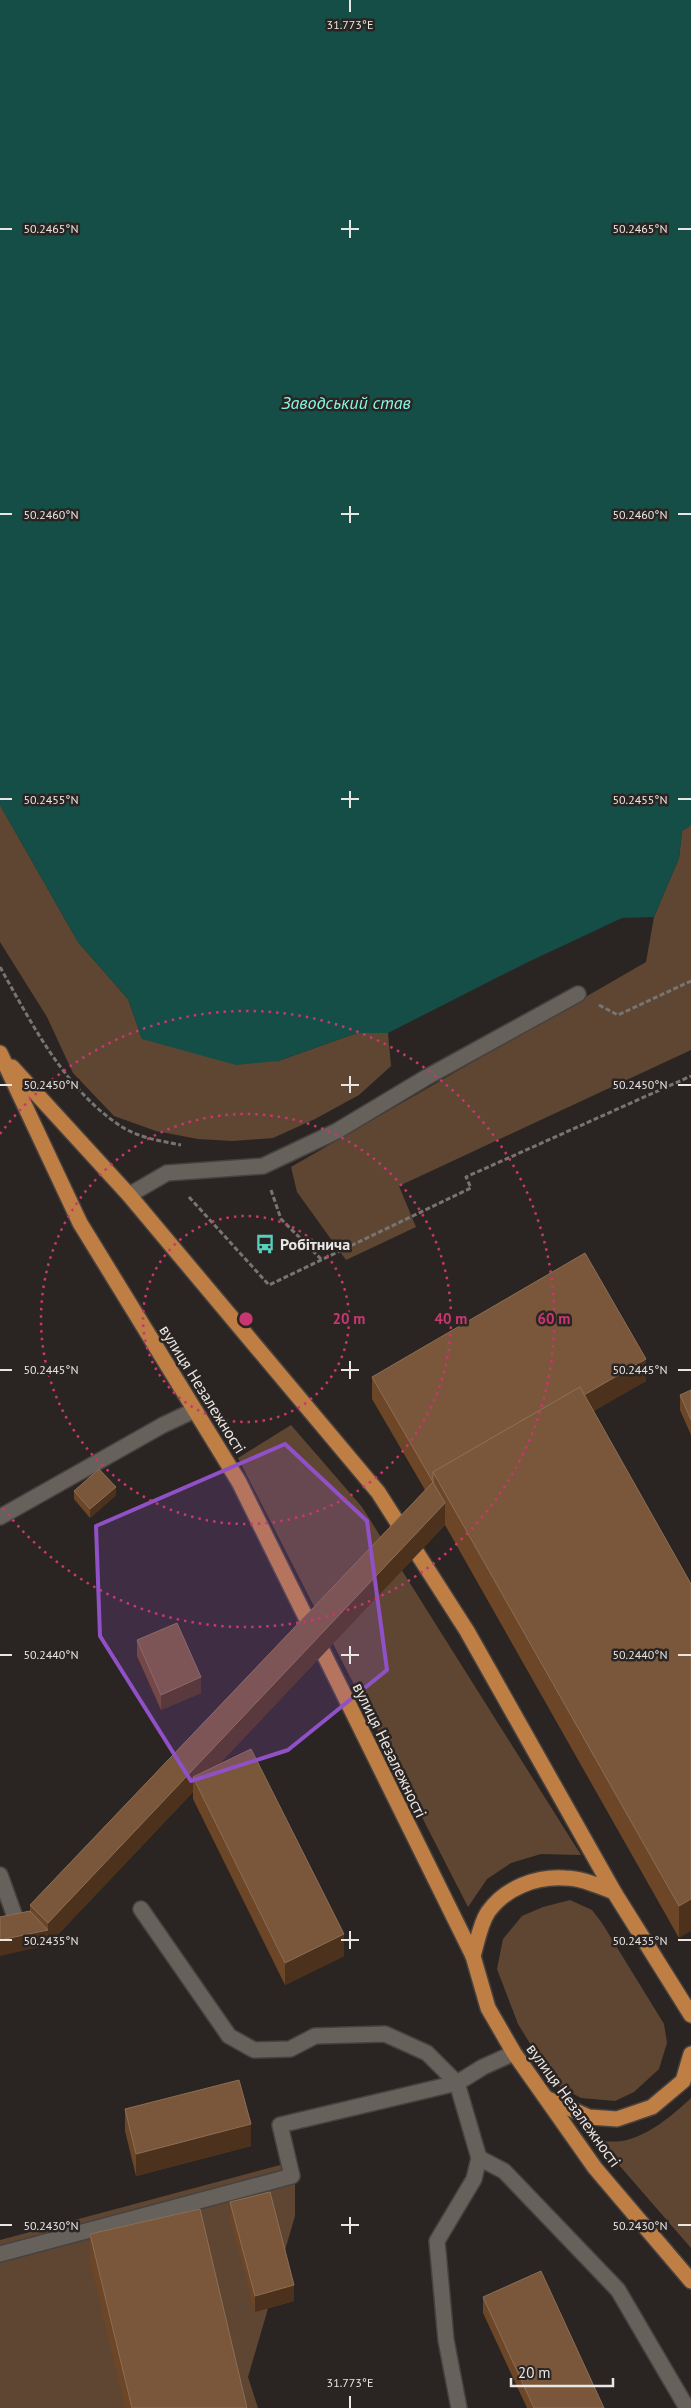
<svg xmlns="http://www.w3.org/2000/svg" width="691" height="2408" font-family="'PT Sans',sans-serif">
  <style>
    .green { fill: #5e4633 }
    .water { fill: #144e46 }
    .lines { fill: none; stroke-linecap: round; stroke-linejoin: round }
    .minor-casing { stroke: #47423f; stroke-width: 18 }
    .major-casing { stroke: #47423f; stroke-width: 18 }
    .path { stroke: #787471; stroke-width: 3; stroke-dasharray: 5 2.5; stroke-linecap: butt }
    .minor { stroke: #67615c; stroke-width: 15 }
    .major { stroke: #bf7e43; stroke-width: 15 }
    .wall { fill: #6c4626 }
    .shaded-wall { fill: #4c321c }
    .building { fill: #7a573b; stroke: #8c6e55 }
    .marked { fill: #9151c6; fill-opacity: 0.2; stroke: #9151c6; stroke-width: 4; stroke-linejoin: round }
    .ticks { fill: none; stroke: #eae6e4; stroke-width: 2 }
    .ring { fill: none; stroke: #c83770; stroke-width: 2.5; stroke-dasharray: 2.5 5 }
    .labels { text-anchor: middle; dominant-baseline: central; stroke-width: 5; stroke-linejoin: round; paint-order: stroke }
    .poi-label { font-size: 16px; font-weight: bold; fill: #eae6e4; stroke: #2a2522; text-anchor: start }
    .street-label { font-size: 16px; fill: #eae6e4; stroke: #2a2522 }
    .water-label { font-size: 18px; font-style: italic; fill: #88f6e6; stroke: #2a2522 }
    .ticks-label { font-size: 12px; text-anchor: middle; fill: #eae6e4; stroke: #2a2522; stroke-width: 5; stroke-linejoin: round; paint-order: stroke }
    .centre { fill: #c83770; stroke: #2a2522; stroke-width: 2.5 }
    .ring-label { font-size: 15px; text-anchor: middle; font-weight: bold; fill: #c83770; stroke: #2a2522; stroke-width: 5; stroke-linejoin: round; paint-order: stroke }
  </style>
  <rect width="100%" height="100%" fill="#2a2522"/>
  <g class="green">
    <path d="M0 805 78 942 128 999 142 1039 278 1061 357 1033H388L391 1066 359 1095 315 1119 273 1138 232 1141 198 1139 156 1131 114 1116 73 1073 47 1017 0 942Z"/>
    <path d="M691 825V1050L399 1186 416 1227 346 1260 297 1192 291 1167 646 962 654 917 679 858 682 831Z"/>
    <path d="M291 1425 362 1507 581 1855 541 1854 511 1863 487 1879 468 1907 238 1458Z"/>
    <path d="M570 1900 592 1910 602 1923 664 2024 667 2043 659 2069 634 2092 615 2101 581 2098 555 2084 518 2024 497 1969 503 1939 522 1916 543 1907Z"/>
    <path d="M691 2098V2248L599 2142C606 2141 615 2142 622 2141 648 2136 672 2116 691 2098Z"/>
    <path d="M295 2161V2216L248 2377 258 2408H0V2240Z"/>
  </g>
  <path class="water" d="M0 0H691V825L682 831 679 858 654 917 622 918 526 963 388 1033H357L278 1061 236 1065 142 1039 128 999 78 942 0 805Z"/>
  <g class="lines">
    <defs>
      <g id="minor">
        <path d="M129 1195 167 1173 263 1166 337 1131 427 1077 578 994"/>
        <path d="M0 1517 163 1425 195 1410"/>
        <path d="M0 1875 14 1914"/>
        <path d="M141 1909 229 2036 254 2050 290 2049 315 2036 385 2034 427 2053 457 2083"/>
        <path d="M479 2158 504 2171 618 2290 687 2408"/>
        <path d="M0 2254 292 2176 280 2125 457 2083"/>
        <path d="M459 2408 446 2340 437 2241 474 2179 479 2158 457 2083 483 2067 514 2053"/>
      </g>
      <g id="major">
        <path d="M0 1053 80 1223 239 1482 473 1956 488 2008 514 2053 595 2168 691 2281"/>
        <path d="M12 1067 129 1195 378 1492 467 1631 614 1892 691 2015"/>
        <path d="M473 1956C477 1943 480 1924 488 1912 505 1888 536 1876 565 1878 582 1878 598 1886 614 1892"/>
        <path d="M546 2098 589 2117 617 2119 652 2107 683 2081 691 2054"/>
      </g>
    </defs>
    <use href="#minor" class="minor-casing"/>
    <use href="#major" class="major-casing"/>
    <g class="path">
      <path d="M0 967C32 1024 65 1090 122 1127 140 1138 161 1141 181 1145"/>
      <path d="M599 1005 618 1015 691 981"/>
      <path d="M271 1190 281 1219 321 1259"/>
      <path d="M189 1197 269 1285 471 1188 466 1177 691 1076"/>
    </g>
    <use href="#minor" class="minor"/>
    <use href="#major" class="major"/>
  </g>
  <g class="wall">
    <path d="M372 1377 646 1381 593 1411 691 1584 679 1938 445 1525 218 1765 344 1956 285 1985 193 1799V1792L48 1945 30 1911V1905L425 1490 372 1399Z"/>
    <path d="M691 1390V1435L680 1410V1395Z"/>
    <path d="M74 1491 116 1495 90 1518 74 1499Z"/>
    <path d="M137 1640 201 1693 161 1710 137 1656Z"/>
    <path d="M125 2109 251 2146 136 2176 125 2131Z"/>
    <path d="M230 2202 294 2301 255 2312 230 2218Z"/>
    <path d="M90 2234 247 2408H125L90 2261Z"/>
    <path d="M483 2297 604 2408H527L483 2313Z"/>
  </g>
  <g class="shaded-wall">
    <path d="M646 1359V1381L447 1496 437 1480Z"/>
    <path d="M116 1487V1495L90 1518V1509Z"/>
    <path d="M445 1503V1525L198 1787 193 1777V1792L48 1945 0 1956V1940L48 1930V1923Z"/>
    <path d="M201 1677V1693L161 1710V1695Z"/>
    <path d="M691 1899V1931L679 1938V1906Z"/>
    <path d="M344 1934V1956L285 1985V1963Z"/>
    <path d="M251 2124V2146L136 2176V2154Z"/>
    <path d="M294 2285V2301L255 2312V2296Z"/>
  </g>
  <g class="building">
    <path d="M585 1253 646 1359 584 1395 580 1387 433 1472V1482L372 1377Z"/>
    <path d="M580 1387 691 1584V1899L679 1906 433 1472Z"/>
    <path d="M691 1390V1420L680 1395Z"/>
    <path d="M99 1469 116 1487 90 1509 74 1491Z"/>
    <path d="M433 1482 445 1503 48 1923 30 1905Z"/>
    <path d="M177 1623 201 1677 161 1695 137 1640Z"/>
    <path d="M251 1749 344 1934 285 1963 193 1777Z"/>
    <path d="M30 1911 48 1930 0 1940V1917Z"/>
    <path d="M239 2080 251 2124 136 2154 125 2109Z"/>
    <path d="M270 2192 294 2285 255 2296 230 2202Z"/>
    <path d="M200 2209 247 2408H132L90 2234Z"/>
    <path d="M541 2271 604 2408H534L483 2297Z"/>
  </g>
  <path class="marked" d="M285 1444 367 1521 387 1670 288 1750 191 1781 100 1636 96 1526Z"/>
  <path class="ticks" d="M350 0V12M350 220V238M0 229H12M341 229H359M678 229H691M350 506V523M0 514H12M341 514H359M678 514H691M350 791V808M0 799H12M341 799H359M678 799H691M350 1076V1093M0 1085H12M341 1085H359M678 1085H691M350 1361V1379M0 1370H12M341 1370H359M678 1370H691M350 1646V1664M0 1655H12M341 1655H359M678 1655H691M350 1931V1949M0 1940H12M341 1940H359M678 1940H691M350 2217V2234M0 2225H12M341 2225H359M678 2225H691M350 2396V2408"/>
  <g class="ring">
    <circle cx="246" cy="1319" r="103"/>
    <circle cx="246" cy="1319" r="205"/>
    <path d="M0 1134A308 308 0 1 1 0 1504"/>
  </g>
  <defs>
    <symbol id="bus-bare" viewBox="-9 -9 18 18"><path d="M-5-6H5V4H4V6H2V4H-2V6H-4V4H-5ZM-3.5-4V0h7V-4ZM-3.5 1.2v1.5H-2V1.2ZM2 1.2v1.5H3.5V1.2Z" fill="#59cebe" stroke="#2a2522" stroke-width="2.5" paint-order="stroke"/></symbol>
  </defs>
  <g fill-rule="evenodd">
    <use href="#bus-bare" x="251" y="1230" width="28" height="28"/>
  </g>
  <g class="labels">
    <g class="poi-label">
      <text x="280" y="1244">Робітнича</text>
    </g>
    <g class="street-label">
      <text transform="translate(203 1389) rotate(58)">вулиця Незалежності</text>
      <text transform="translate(390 1750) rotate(64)">вулиця Незалежності</text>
      <text transform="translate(574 2105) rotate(54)">вулиця Незалежності</text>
    </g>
    <g class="water-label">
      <text x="346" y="402">Заводський став</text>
    </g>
  </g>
  <g class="ticks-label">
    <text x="350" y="29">31.773°E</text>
    <text x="51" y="233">50.2465°N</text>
    <text x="640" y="233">50.2465°N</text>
    <text x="51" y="519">50.2460°N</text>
    <text x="640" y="519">50.2460°N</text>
    <text x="51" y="804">50.2455°N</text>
    <text x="640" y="804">50.2455°N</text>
    <text x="51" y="1089">50.2450°N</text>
    <text x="640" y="1089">50.2450°N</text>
    <text x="51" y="1374">50.2445°N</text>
    <text x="640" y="1374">50.2445°N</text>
    <text x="51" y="1659">50.2440°N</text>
    <text x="640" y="1659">50.2440°N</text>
    <text x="51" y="1945">50.2435°N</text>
    <text x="640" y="1945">50.2435°N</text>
    <text x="51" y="2230">50.2430°N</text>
    <text x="640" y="2230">50.2430°N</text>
    <text x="350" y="2387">31.773°E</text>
  </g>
  <circle cx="246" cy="1319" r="8" class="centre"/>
  <g class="ring-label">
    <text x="349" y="1324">20 m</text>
    <text x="451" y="1324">40 m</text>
    <text x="554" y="1324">60 m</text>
  </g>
  <path d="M511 2378v8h102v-8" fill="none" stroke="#eae6e4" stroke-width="2.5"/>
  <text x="518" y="2378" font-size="15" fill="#eae6e4" stroke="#2a2522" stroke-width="4" paint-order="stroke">20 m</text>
</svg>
